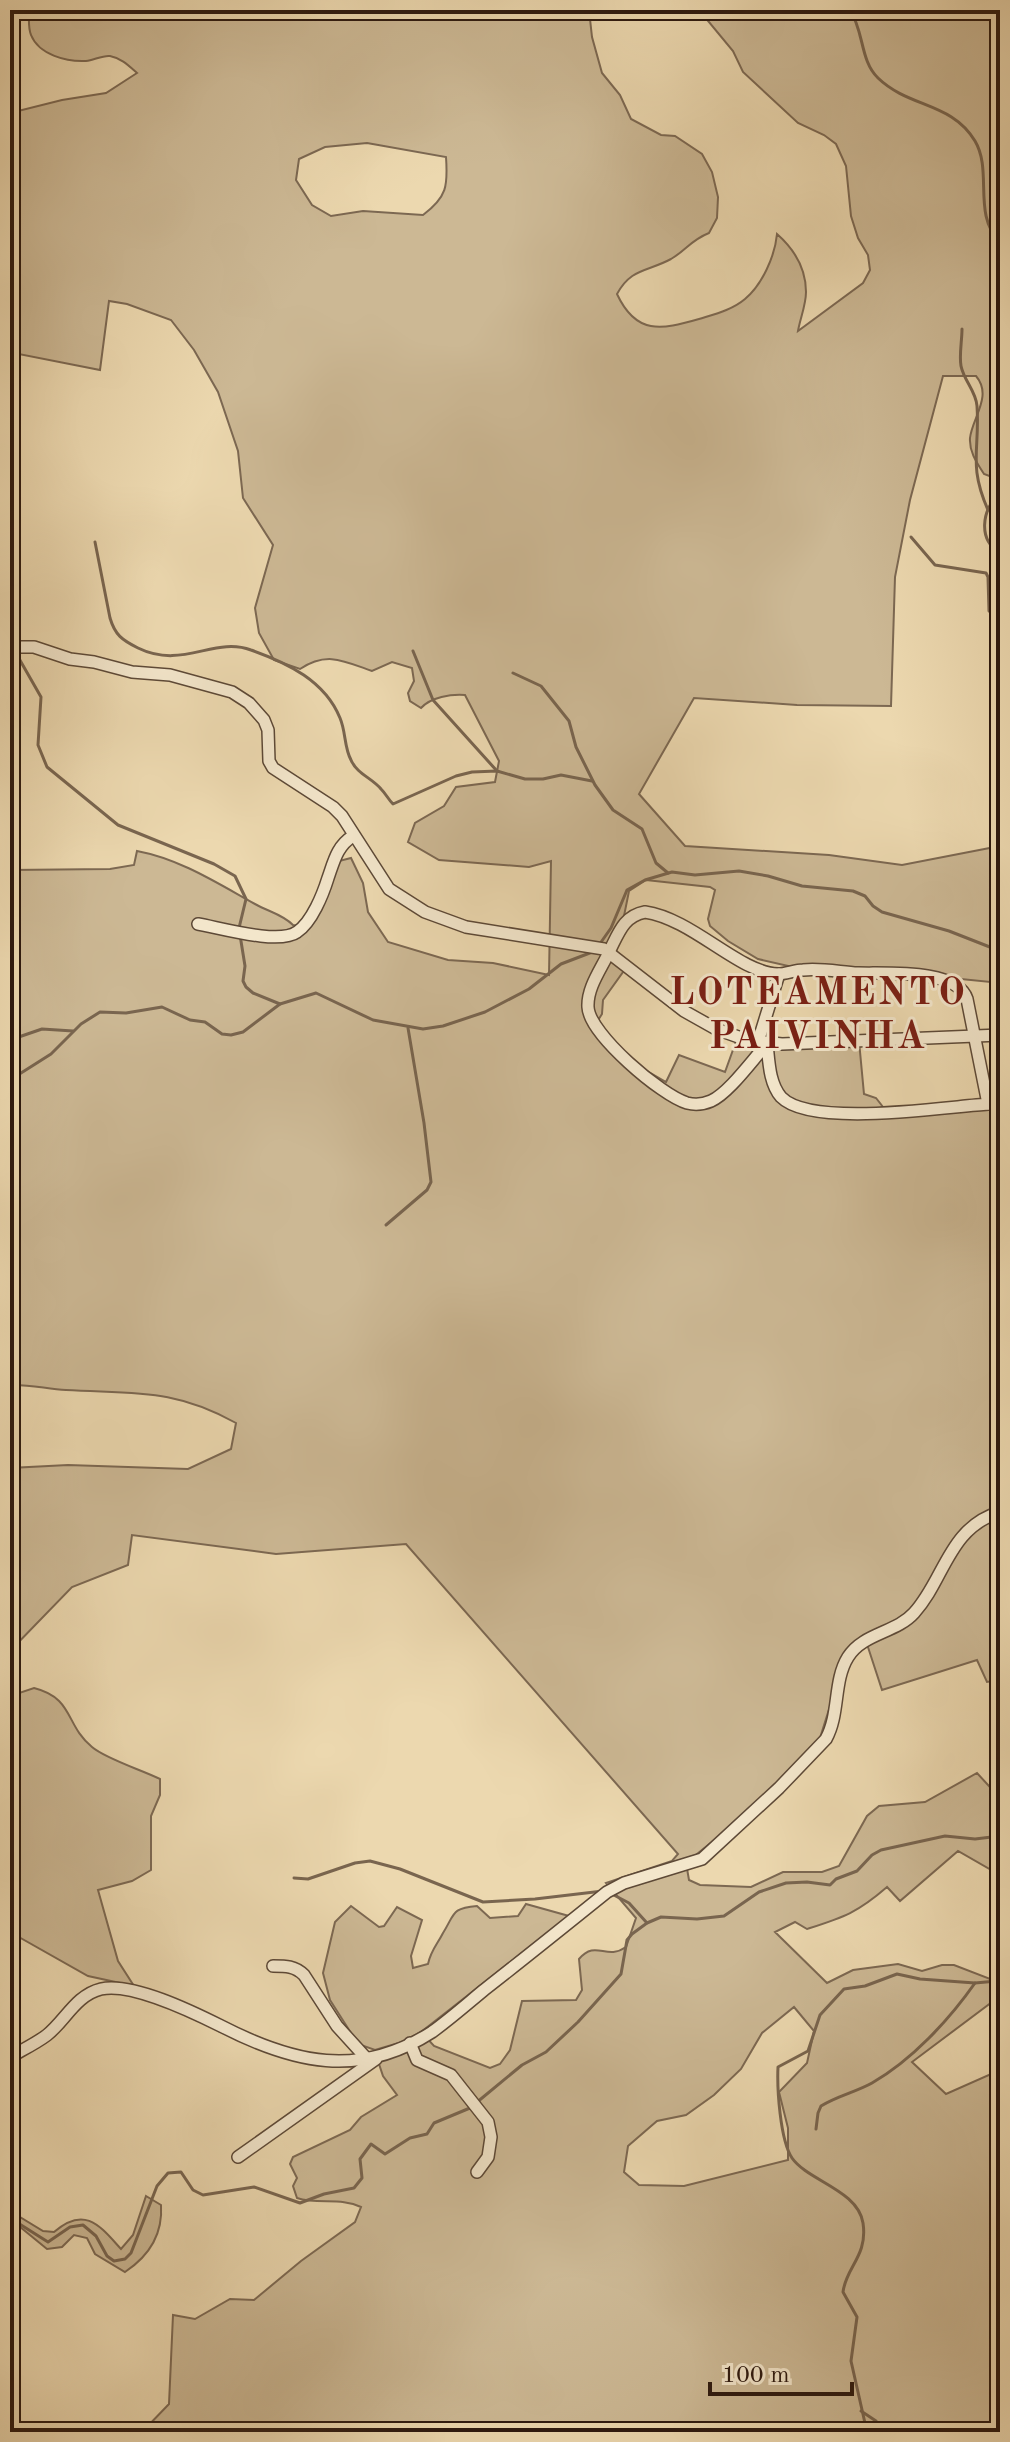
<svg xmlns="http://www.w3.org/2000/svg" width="1010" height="2442" font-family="'Old Standard TT',serif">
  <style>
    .green { fill: #ccb894; stroke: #7c6852; stroke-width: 2; fill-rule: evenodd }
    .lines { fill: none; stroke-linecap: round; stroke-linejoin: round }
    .stream { stroke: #79654f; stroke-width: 3 }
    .minor-casing { stroke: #5d4937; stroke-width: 14 }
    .minor { stroke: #f3e6cb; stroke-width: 11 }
    .labels { text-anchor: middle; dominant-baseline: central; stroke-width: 6; stroke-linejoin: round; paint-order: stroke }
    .district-label { font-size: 38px; font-weight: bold; letter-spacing: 2px; fill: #7a1f14; stroke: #f3e6cb }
  </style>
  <rect width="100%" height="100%" fill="#ecd8af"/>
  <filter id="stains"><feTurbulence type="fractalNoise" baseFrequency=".0025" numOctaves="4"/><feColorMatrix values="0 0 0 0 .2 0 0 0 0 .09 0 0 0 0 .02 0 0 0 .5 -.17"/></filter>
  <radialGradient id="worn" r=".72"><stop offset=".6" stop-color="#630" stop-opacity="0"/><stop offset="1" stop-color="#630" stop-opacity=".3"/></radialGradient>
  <g class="green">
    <path d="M29 10H589L592 37 602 73 620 95 631 119 661 135 675 136 702 154 712 172 718 197 717 218 709 233C691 240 685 251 671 259 647 272 631 268 617 294 636 335 661 330 699 319 715 314 732 310 745 299 762 285 775 256 777 234 794 249 806 269 806 292 806 305 800 319 798 331L863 283 870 270 868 255 858 238 851 216 846 166 836 144 824 135 798 123 743 72 733 51 699 10H1000V480L984 474C977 463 969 452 970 438 972 418 993 396 976 376H943L910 500 895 577 891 706 797 705 694 698 639 794 685 846 829 855 902 865 1000 846V983L951 978 819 973 758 959 728 941 710 926 708 919 715 890 710 887 646 880 629 891 622 926 612 946 628 965 603 1000 602 1014 593 1028 623 1057 666 1082 679 1055 725 1072 738 1036 804 1043 859 1041 864 1094 876 1098 887 1112 1000 1109V1680L987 1682 977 1660 882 1690 866 1641 848 1649 820 1738 749 1812 686 1863 689 1880 700 1885 751 1887 783 1872H822L839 1866 867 1816 879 1806 925 1802 977 1773 1000 1798V1875L958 1851 900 1901 887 1887C857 1913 844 1917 807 1929L795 1922 775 1932 827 1983 853 1970 898 1964 922 1971 942 1965H954L990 1979 1000 1974V1996L912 2062 946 2094 1000 2070V2432H142L169 2404 173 2315 195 2319 230 2299 254 2300 301 2261 355 2222 361 2207C341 2197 318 2205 297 2198L293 2186 297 2178 290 2164 293 2157 350 2130 361 2117 397 2095 383 2076 378 2061 425 2036 434 2046 490 2068 500 2064 510 2050 522 2001 576 2000 582 1990 579 1959C596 1939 606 1961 626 1947L636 1918 606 1883 672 1861 678 1854 406 1544 276 1554 132 1535 128 1565 72 1587 10 1651V1468L68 1465 188 1469 231 1449 236 1423C174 1388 134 1394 66 1390 47 1389 29 1384 10 1385V870L110 869 134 865 137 851C180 859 217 883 255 904 269 912 282 914 293 925L303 927 335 862 351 858 363 883 368 912 388 942 448 960 493 963 549 975 551 861 529 867 439 860 408 842 415 823 444 806 456 787 495 782 499 761 465 695C451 694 431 697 421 708L410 701 408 693 414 681 412 668 392 662 372 671C344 661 327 651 300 669L274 660 259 633 255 608 273 545 243 498 238 451 218 392 194 350 171 320 127 304 109 301 100 370 19 354 10 362V113L62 100 106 93 137 73C129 66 121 58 110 56 103 55 94 60 86 61 67 62 39 55 31 35 28 28 29 18 29 10ZM367 143 446 157C448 186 447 197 423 215L363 211 331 216 312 205 296 180 299 159 325 147ZM794 2007 814 2031 807 2063 779 2092 788 2128V2160L684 2186 639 2185 624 2172 628 2146 657 2121 686 2115 714 2095 741 2069 762 2033Z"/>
    <path d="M34 1688C74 1698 65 1725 92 1747 106 1759 142 1770 160 1779V1795L151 1816V1870L132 1881 98 1890 118 1961 134 1986 88 1976 10 1932V1703L16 1694Z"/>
    <path d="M526 1904 569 1916 421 2032 402 2042 375 2050 358 2044 330 2000 323 1973 335 1922 351 1906 379 1927 384 1926 397 1907 422 1920 411 1956 413 1968 428 1964C431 1950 437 1945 443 1933 455 1914 451 1908 477 1906L490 1918 518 1916Z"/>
    <path d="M146 2196 161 2205C163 2234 149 2256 125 2272L95 2254 87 2238 74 2235 62 2247 47 2249 14 2222H10V2211L43 2231 54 2232C85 2205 100 2226 121 2249L133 2235Z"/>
  </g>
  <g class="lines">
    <g class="stream">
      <path d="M850 10C864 31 860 61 878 78 909 108 952 102 975 141 993 171 972 215 1000 242"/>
      <path d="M981 10 1000 26"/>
      <path d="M1000 305 992 342 1000 352"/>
      <path d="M962 329C962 341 959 355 961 366 964 381 976 391 977 406 980 450 968 465 988 510"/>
      <path d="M1000 494C981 510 978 540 1000 553"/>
      <path d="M911 537 935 565 986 573 988 577 989 611 1000 621"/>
      <path d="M95 542 110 618C115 635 122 640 138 648 183 670 214 636 251 650 288 663 325 681 340 718 346 732 344 747 351 760 357 774 372 778 381 789 386 794 388 799 393 804L456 776 472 772 497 771 525 779H543L561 775 592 781"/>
      <path d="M413 651 433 700 497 771"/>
      <path d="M17 655 41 697 38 745 47 767 118 825 214 864 235 876 246 899 239 928"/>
      <path d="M513 673 541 686 569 721 576 747 595 785 613 810 642 829 656 863 668 873"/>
      <path d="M240 935 245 966 243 981 246 987 253 993 280 1004"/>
      <path d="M599 945 611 928 627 890 645 880 672 872 695 875 739 871 768 876 802 886 853 891 865 896 873 906 882 912 949 931 1000 951"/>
      <path d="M10 1040 42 1029 73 1031"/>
      <path d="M10 1080 51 1054 81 1024 100 1012 126 1013 162 1007 190 1020 205 1022 222 1034 231 1035 243 1032 280 1004 316 993 373 1020 423 1029 443 1026 485 1012 529 989 561 964 595 951"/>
      <path d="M386 1225 427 1190 431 1182 424 1123 408 1028"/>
      <path d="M294 1878 308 1879 355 1863 370 1861 400 1869 483 1902 535 1899 603 1891"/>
      <path d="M610 1893 629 1903 647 1923"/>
      <path d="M476 2103 522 2065 546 2052 578 2022 621 1974 627 1940 632 1934 647 1923 661 1917 697 1919 724 1916 759 1892 786 1883 807 1882 830 1885 836 1879 857 1871 872 1855 881 1850 945 1836 975 1839 1000 1836"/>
      <path d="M816 2129 818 2113 821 2106C837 2096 856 2092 872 2083 912 2060 949 2020 975 1983"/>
      <path d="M10 2218 48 2242 70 2227 83 2225 96 2236 107 2256 114 2261 125 2259 131 2253 157 2186 168 2173 181 2172 193 2190 203 2195 254 2187 300 2203 324 2194 354 2188 362 2178 360 2159 371 2144 385 2154 410 2138 427 2134 434 2123 470 2108"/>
      <path d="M861 2411 876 2421 879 2432"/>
      <path d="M867 2432 851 2361 857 2317 843 2292C846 2267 868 2256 863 2223 858 2190 808 2181 792 2158 780 2140 777 2088 778 2067L808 2051 820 2015 844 1989 865 1986 897 1974 920 1979 975 1983 997 1981 1000 1979"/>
    </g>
    <defs>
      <g id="minor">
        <path d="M10 647H34L70 659 94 662 132 672 170 675 232 692 249 703 264 720 268 730 269 761 273 768 333 807 342 816 389 889 425 912 466 927 604 949 684 1011 716 1029 747 1040 782 1044 1000 1035"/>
        <path d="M645 912C693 919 739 973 778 974 786 974 795 970 803 970 821 968 840 972 858 973 883 974 957 968 967 999L988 1104C944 1107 811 1128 781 1097 769 1083 769 1061 767 1044 753 1059 729 1093 711 1101 704 1104 695 1105 687 1103 662 1096 589 1034 588 1007 587 987 602 968 610 950 619 932 624 916 645 912Z"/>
        <path d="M198 924C221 928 279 945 297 932 312 922 323 894 328 878 334 861 337 846 353 836"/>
        <path d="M758 1042 779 974"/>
        <path d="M988 1104 1000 1103"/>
        <path d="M273 1966C286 1966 295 1966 304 1975L337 2026 367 2059"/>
        <path d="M410 2043 417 2060 451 2075 488 2122 491 2137 488 2157 477 2172"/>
        <path d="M10 2057C22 2050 35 2044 47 2035 65 2021 76 1995 101 1989 132 1982 193 2012 221 2026 293 2063 359 2079 432 2032 450 2019 467 2004 484 1990 525 1958 566 1925 607 1892L624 1883 702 1859 779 1788 826 1739C840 1714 833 1681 848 1657 863 1633 896 1633 914 1613 945 1579 948 1528 1000 1512"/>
        <path d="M238 2157 376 2059"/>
      </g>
    </defs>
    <use href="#minor" class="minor-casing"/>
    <use href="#minor" class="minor"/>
  </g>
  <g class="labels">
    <g class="district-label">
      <text x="818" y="994">LOTEAMENTO<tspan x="818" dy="44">PAIVINHA</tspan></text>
    </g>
  </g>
  <rect width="1010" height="2442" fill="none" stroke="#ecd8af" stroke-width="40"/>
  <rect x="12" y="12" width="986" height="2418" fill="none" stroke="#2d190f" stroke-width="4"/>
  <rect x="20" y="20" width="970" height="2402" fill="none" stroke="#2d190f" stroke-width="2"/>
  <path d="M710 2382v12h142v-12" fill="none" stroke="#2d190f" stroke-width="4"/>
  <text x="722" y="2382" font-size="24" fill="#2d190f" stroke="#f3e6cb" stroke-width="6" paint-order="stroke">100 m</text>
  <rect width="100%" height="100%" filter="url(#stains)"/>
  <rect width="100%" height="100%" fill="url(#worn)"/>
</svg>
